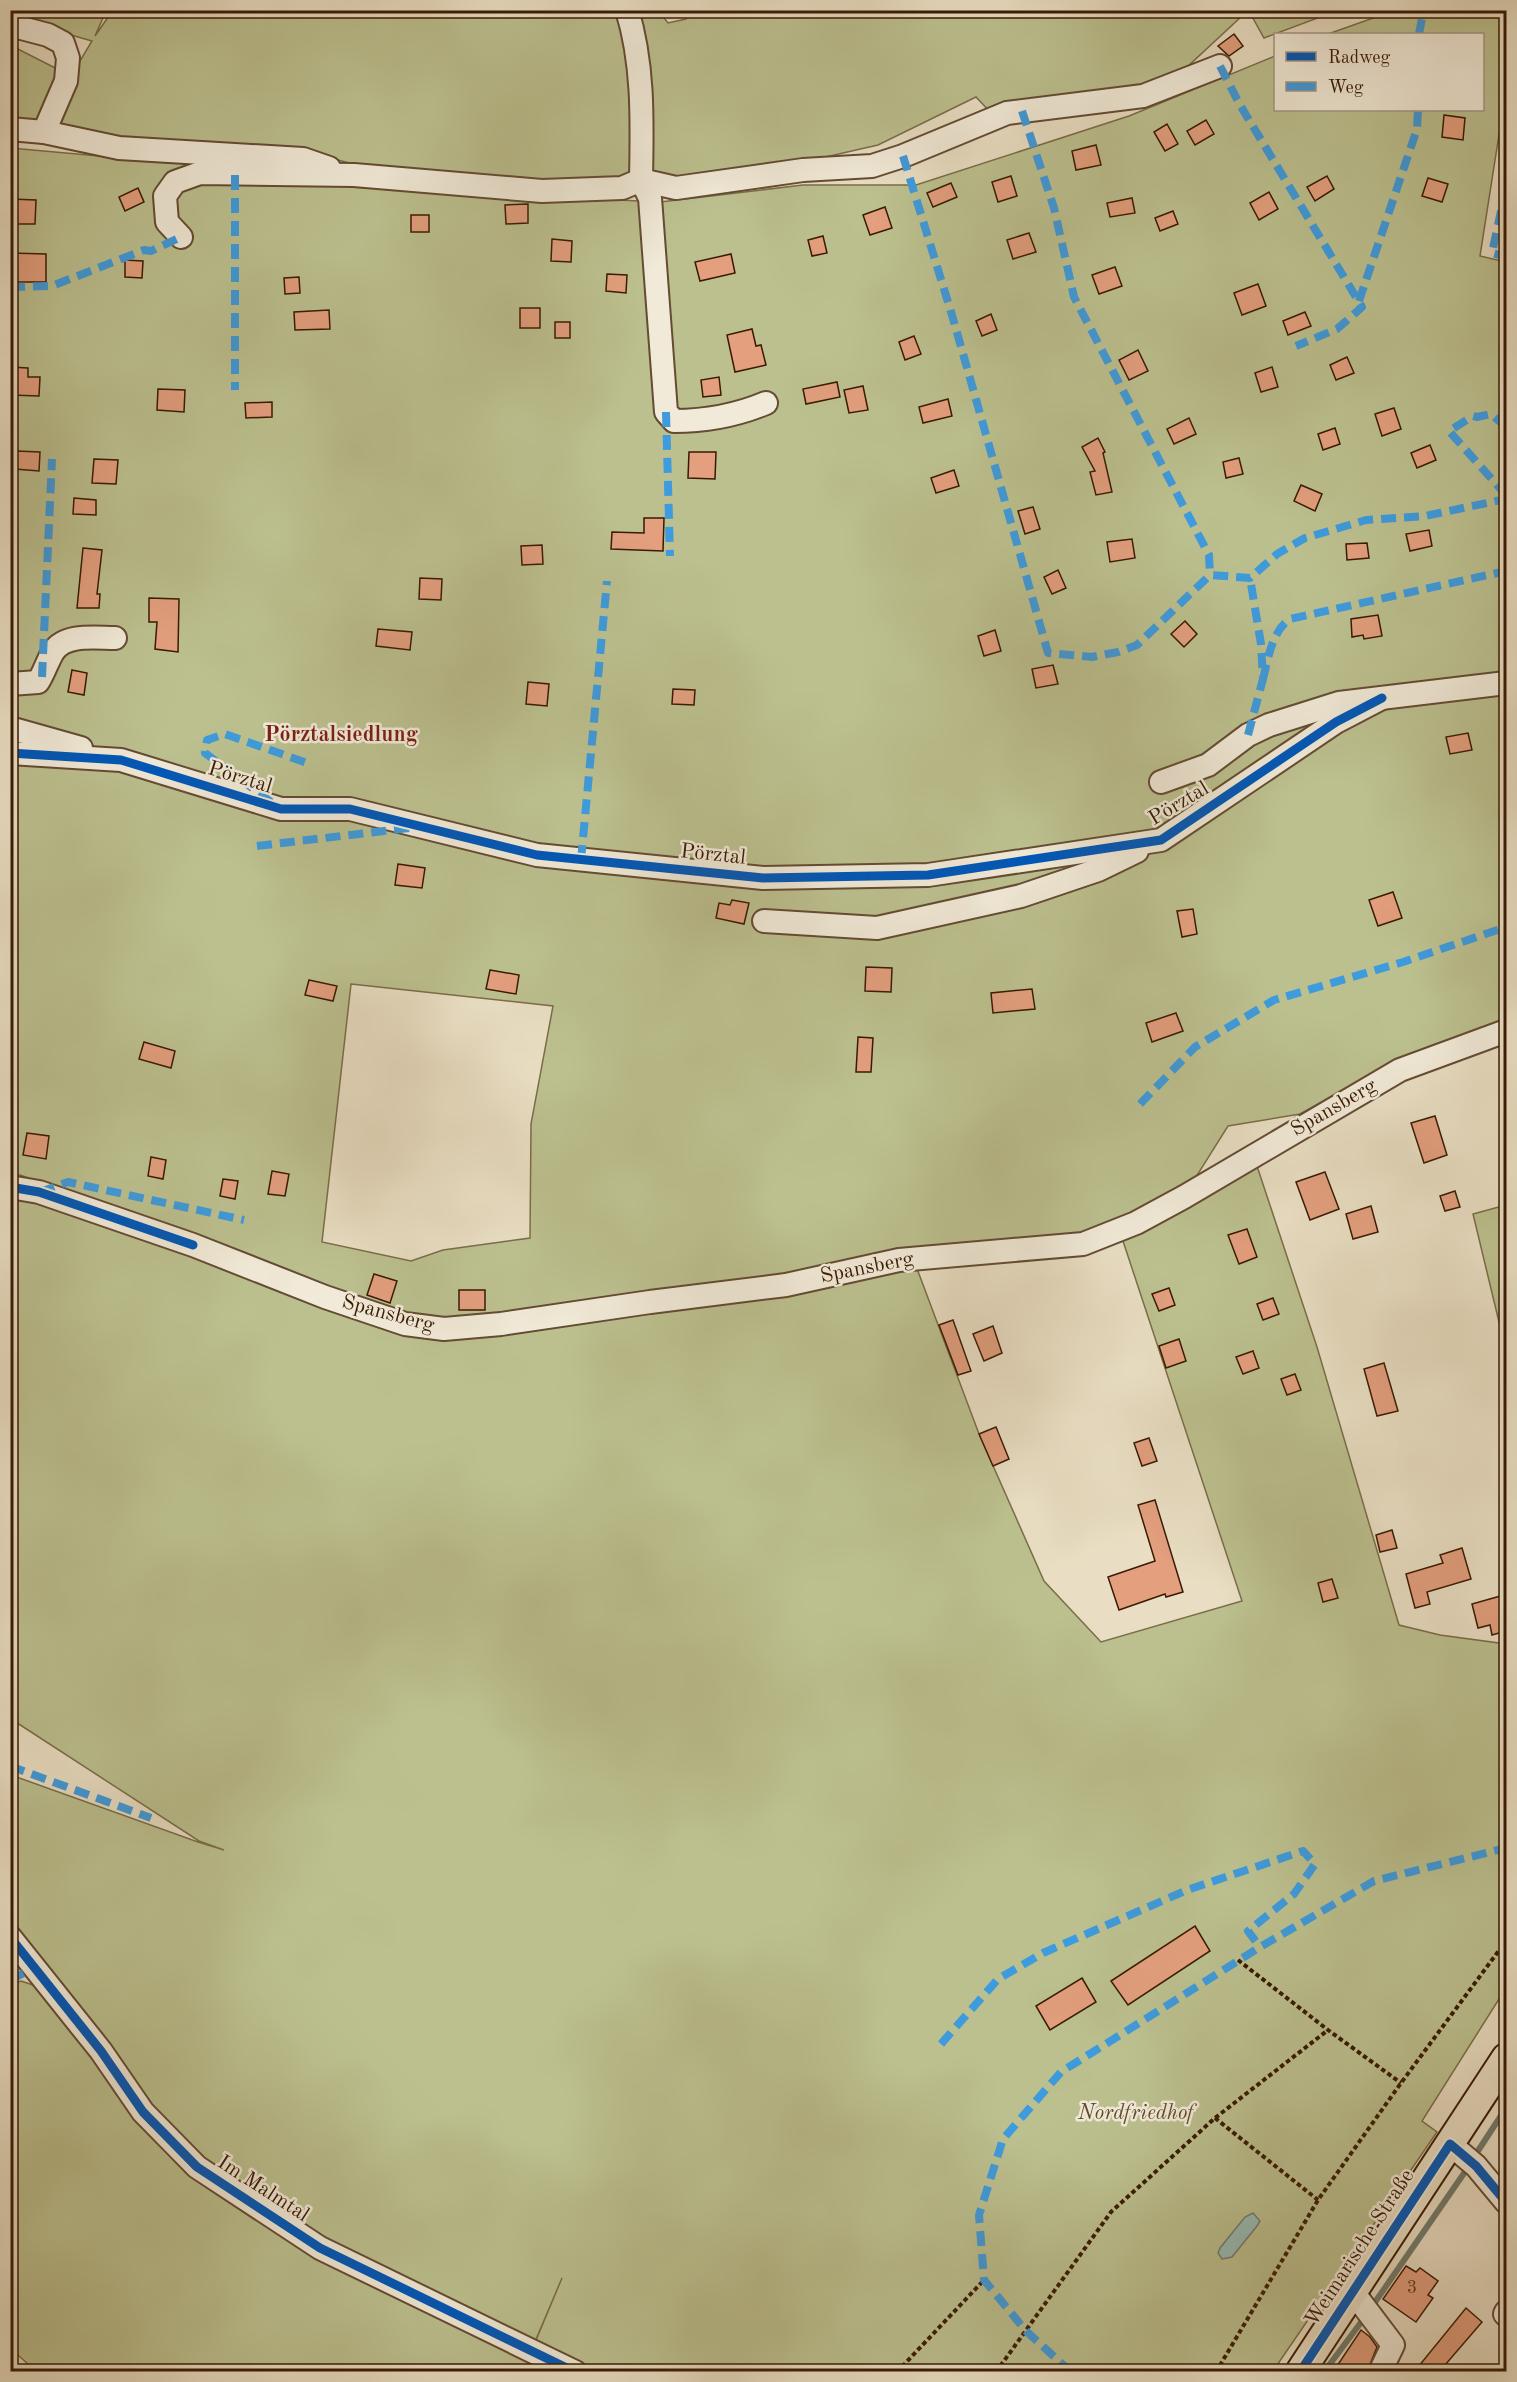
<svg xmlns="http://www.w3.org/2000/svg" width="1517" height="2382" font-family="'Old Standard TT',serif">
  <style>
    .green { fill: #bcc08f; stroke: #7a6d49; stroke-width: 1.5; fill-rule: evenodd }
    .water { fill: #97bcb5; stroke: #717b6e; stroke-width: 1.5 }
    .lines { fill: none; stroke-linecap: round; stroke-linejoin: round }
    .stream { stroke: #717b6e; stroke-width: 6 }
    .building { fill: #e39f7e; stroke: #381a03; stroke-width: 1.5 }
    .minor-casing { stroke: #644b33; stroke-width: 26 }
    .major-casing { stroke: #381a03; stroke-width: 32 }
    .path { stroke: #381a03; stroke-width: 4; stroke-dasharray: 4.5 3; stroke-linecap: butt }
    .minor { stroke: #f1ead8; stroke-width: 22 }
    .major { stroke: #e9dec3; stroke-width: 28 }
    .quiet { stroke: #3e9bdd; stroke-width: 8; stroke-dasharray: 15 8; stroke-linecap: butt }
    .cycleway-casing { stroke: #f1ead8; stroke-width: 13 }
    .cycleway { stroke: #0057b8; stroke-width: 9 }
    .labels { text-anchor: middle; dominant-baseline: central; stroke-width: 5; stroke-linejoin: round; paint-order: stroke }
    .number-label { font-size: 18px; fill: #633b22 }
    .street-label { font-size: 21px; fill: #381a03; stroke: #f1ead8 }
    .park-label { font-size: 21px; font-style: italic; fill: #604c2d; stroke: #f1ead8 }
    .neighbourhood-label { font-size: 22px; font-weight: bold; fill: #7a1f14; stroke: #f1ead8 }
  </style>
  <rect width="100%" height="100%" fill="#e9dec3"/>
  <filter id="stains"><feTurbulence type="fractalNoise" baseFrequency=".00333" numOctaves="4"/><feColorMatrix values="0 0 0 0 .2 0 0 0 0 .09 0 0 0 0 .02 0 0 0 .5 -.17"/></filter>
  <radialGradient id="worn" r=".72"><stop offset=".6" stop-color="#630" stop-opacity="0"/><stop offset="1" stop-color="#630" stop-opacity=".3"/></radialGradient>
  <g class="green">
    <path d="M11 10 106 11 95 36 113 10H658L668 23 686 19 689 10H1241L1243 15 1187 67 1134 91 991 113 976 97 878 145 808 161 674 180 544 185 392 174 334 159 180 146 11 122 10 45 71 76 92 41 11 18Z"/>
    <path d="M1339 10 1264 38 1249 11V10Z"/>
    <path d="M1393 11H1506V90L1480 256 1506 262V1022L1405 1057 1300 1114 1228 1126 1191 1185 1084 1238 575 1310 432 1319 381 1308 276 1265 20 1175 11 1174V148L199 165 350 187 660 202 803 185H916L1129 116 1275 56 1276 110H1482V34H1328ZM351 984 553 1006 531 1124 530 1238 443 1250 411 1261 322 1242Z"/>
    <path d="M1255 1160 1317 1347 1399 1625 1440 1635 1506 1644V1988L1422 2121 1437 2132 1273 2371H592L534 2345 562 2278 534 2344 326 2242 203 2159 149 2106 103 2036 46 1964 11 1925V1775L198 1842 224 1850 199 1841 11 1719V1194L39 1198 408 1335 916 1266 979 1434 1044 1581 1101 1642 1242 1601 1121 1235Z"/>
    <path d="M1506 1205V1351L1473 1214Z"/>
    <path d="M21 1981 48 1990 196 2170 549 2371 37 2372 11 2349 10 1985Z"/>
  </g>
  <path class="water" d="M1253 2213 1260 2221 1257 2226 1232 2257 1222 2259 1218 2253 1220 2248 1245 2217Z"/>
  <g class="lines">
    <g class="stream">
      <path d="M1474 2157 1506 2108"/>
      <path d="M1371 2308 1469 2166"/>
      <path d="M1324 2372 1365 2317"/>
    </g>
  </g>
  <g class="building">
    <path d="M1234 34 1243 46 1229 56 1218 46Z"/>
    <path d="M1444 115 1465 118 1463 140 1442 137Z"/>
    <path d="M1206 120 1214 134 1195 145 1187 131Z"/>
    <path d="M1167 124 1178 144 1165 151 1154 132Z"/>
    <path d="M1096 145 1101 165 1076 170 1072 151Z"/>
    <path d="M1011 176 1017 196 998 202 992 182Z"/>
    <path d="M1327 176 1334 189 1315 201 1307 187Z"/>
    <path d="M1428 178 1448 184 1442 202 1422 196Z"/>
    <path d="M951 183 957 197 933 207 927 193Z"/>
    <path d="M138 188 144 202 125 211 119 197Z"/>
    <path d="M1269 192 1278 209 1259 220 1250 203Z"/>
    <path d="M1132 198 1135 213 1110 217 1107 203Z"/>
    <path d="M10 199 36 200 35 224H10Z"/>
    <path d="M528 204V223L506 224 505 205Z"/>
    <path d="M885 207 892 228 870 235 863 215Z"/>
    <path d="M1173 211 1178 224 1160 231 1155 218Z"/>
    <rect x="411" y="215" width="18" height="17"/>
    <path d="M1029 233 1036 252 1013 259 1007 240Z"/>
    <path d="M823 236 827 253 812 256 808 240Z"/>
    <path d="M552 239 572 241 571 262 551 261Z"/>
    <path d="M10 253 46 254V282H14V271H10Z"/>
    <path d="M731 254 735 273 700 281 695 262Z"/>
    <path d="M125 260 143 261 142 278 125 277Z"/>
    <path d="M1115 267 1122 286 1099 294 1092 275Z"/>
    <path d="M607 274 627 275 626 293 606 291Z"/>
    <path d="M299 277 300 293 285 294 284 278Z"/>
    <path d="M1258 284 1266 306 1242 315 1234 293Z"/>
    <rect x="520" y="308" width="20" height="20"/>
    <path d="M329 310 330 329 295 330 294 312Z"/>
    <path d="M1305 312 1311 326 1288 335 1283 321Z"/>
    <path d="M991 314 997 330 982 336 976 321Z"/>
    <rect x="555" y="322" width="15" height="16"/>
    <path d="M752 329 756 346 761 345 766 365 735 372 727 335Z"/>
    <path d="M914 336 921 354 905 360 899 342Z"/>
    <path d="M1138 350 1148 371 1129 380 1119 360Z"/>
    <path d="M1347 357 1354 373 1336 380 1330 365Z"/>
    <path d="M10 367 28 368V377H40L39 396 10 395Z"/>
    <path d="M1272 367 1278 387 1261 392 1255 373Z"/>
    <path d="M719 377 721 395 703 397 701 380Z"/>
    <path d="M837 382 840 397 806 404 803 389Z"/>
    <path d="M863 386 868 410 849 413 844 390Z"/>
    <path d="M158 389 185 390 184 412 157 410Z"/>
    <path d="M948 399 952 416 923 423 919 407Z"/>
    <path d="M272 402V417L246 418 245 403Z"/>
    <path d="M1394 408 1401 429 1382 436 1375 414Z"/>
    <path d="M1189 418 1196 434 1174 444 1167 429Z"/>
    <path d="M1335 428 1340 444 1323 450 1318 434Z"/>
    <path d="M1098 438 1105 452 1103 453 1112 492 1096 495 1090 472 1095 471 1082 447Z"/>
    <path d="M1430 445 1436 460 1417 468 1411 453Z"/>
    <path d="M16 451 40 452 39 471 15 469Z"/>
    <path d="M689 452H716L715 479 688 478Z"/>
    <path d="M1239 458 1243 474 1226 478 1223 462Z"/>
    <path d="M94 459 118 460 116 484 92 483Z"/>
    <path d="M954 470 959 486 936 493 931 478Z"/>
    <path d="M1301 485 1322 494 1315 511 1294 501Z"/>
    <path d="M74 498 96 500V515L73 514Z"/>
    <path d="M1033 507 1040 529 1025 534 1018 511Z"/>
    <path d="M644 518H664L663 551 611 549 612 532 644 533Z"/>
    <path d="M1429 530 1432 546 1410 551 1406 534Z"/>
    <path d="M1132 539 1135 558 1110 562 1107 542Z"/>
    <path d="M1367 543 1369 558 1347 560 1346 544Z"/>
    <path d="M542 545 543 564 522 565 521 546Z"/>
    <path d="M83 548 102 550 97 594H100L99 608H77Z"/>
    <path d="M1058 570 1066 588 1052 594 1044 577Z"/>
    <path d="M420 578 442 579 441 600 419 599Z"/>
    <path d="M149 598 179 599 178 652 155 649 157 622H149Z"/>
    <path d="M1378 615 1382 636 1364 639 1363 635 1352 637 1351 619Z"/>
    <path d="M1185 621 1197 634 1184 647 1171 634Z"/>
    <path d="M378 629 412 632 410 650 376 646Z"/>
    <path d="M995 630 1001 651 984 656 978 636Z"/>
    <path d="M1053 665 1058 684 1036 688 1032 669Z"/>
    <path d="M72 670 87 673 84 695 68 692Z"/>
    <path d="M528 682 549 684 547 706 526 704Z"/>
    <path d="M673 689 695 690 694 705 672 704Z"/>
    <path d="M1468 733 1472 750 1450 754 1446 737Z"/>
    <path d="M398 864 425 868 422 888 395 885Z"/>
    <path d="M1393 892 1402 918 1378 926 1369 900Z"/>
    <path d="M732 900 749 903 744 924 716 918 719 903 730 905Z"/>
    <path d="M1193 909 1197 934 1182 937 1177 911Z"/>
    <path d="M866 967 892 968 891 992 865 991Z"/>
    <path d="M490 970 519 975 516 994 486 989Z"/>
    <path d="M309 980 337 986 333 1001 305 995Z"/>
    <path d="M1032 989 1035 1009 993 1013 991 993Z"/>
    <path d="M1176 1013 1183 1031 1152 1042 1146 1023Z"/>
    <path d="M858 1037 873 1038 871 1072H856Z"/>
    <path d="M144 1042 175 1051 171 1068 139 1059Z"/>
    <path d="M1435 1116 1447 1155 1424 1163 1411 1123Z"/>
    <path d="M27 1133 49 1136 46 1159 23 1155Z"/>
    <path d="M151 1157 166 1160 163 1179 148 1176Z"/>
    <path d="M272 1171 289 1174 285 1196 268 1194Z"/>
    <path d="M1325 1172 1339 1209 1310 1220 1296 1182Z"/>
    <path d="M223 1179 238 1181 235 1199 220 1196Z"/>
    <path d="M1455 1191 1460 1207 1445 1211 1440 1196Z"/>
    <path d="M1371 1206 1378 1232 1353 1239 1346 1214Z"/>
    <path d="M1247 1229 1257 1257 1239 1264 1228 1235Z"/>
    <path d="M374 1274 397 1281 390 1303 367 1295Z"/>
    <path d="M1169 1288 1175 1305 1159 1311 1152 1294Z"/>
    <rect x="459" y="1290" width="26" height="20"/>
    <path d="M1273 1298 1279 1314 1263 1320 1257 1304Z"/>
    <path d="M953 1320 971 1371 958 1375 939 1325Z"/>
    <path d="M993 1326 1002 1353 984 1361 973 1334Z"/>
    <path d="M1179 1339 1186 1361 1166 1368 1159 1346Z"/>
    <path d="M1253 1351 1259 1368 1243 1374 1236 1357Z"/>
    <path d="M1384 1363 1398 1411 1377 1416 1364 1369Z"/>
    <path d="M1295 1374 1301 1390 1287 1395 1281 1379Z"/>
    <path d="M996 1427 1009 1459 993 1466 979 1434Z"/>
    <path d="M1149 1438 1157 1461 1142 1466 1134 1443Z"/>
    <path d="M1155 1500 1183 1592 1166 1597 1165 1594 1119 1610 1108 1577 1155 1561 1138 1505Z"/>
    <path d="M1392 1530 1397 1548 1380 1552 1376 1535Z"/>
    <path d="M1462 1548 1471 1579 1427 1592 1430 1604 1415 1608 1406 1574 1443 1563 1440 1555Z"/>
    <path d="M1332 1579 1338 1598 1323 1602 1318 1583Z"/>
    <path d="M1504 1595 1506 1605V1631L1492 1635 1490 1625 1478 1628 1472 1604Z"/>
    <path d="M1195 1926 1210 1951 1128 2005 1111 1981Z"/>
    <path d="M1082 1978 1096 2002 1050 2030 1036 2006Z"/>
    <path d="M1406 2266 1416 2272 1420 2268 1438 2281 1428 2295 1433 2298 1416 2322 1383 2299Z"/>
    <path d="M1466 2308 1482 2322 1439 2372H1414Z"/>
    <path d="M1361 2330 1370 2337 1377 2347 1367 2372H1333Z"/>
  </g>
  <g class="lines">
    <defs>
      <g id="minor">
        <path d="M627 10C644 65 642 123 641 180L676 188 803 170 872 166 903 156 1007 113 1143 96 1220 66"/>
        <path d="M10 25 48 35 63 43 68 58 66 81 44 132"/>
        <path d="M10 129 44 132 119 148 303 159 329 168"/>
        <path d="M181 237 167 222 165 196 175 182 200 173 354 175 542 191 622 188 641 180 650 198 666 412 674 421C707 421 735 416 766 403"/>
        <path d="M10 684 38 682C44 673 47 662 53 652 65 633 96 638 115 638"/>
        <path d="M10 728 81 748"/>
        <path d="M10 753 121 760 281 809H350L537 855 763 878 928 875 1161 840 1336 722 1382 698"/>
        <path d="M1161 782 1208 765 1248 735 1269 725 1339 703 1506 683"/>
        <path d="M764 921 877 928 1021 896 1098 870 1137 851"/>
        <path d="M10 1187 39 1192 193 1245 325 1297 405 1324 444 1329 501 1324 650 1302 786 1285 899 1260 1083 1244 1136 1223 1184 1197 1400 1070 1506 1031"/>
        <path d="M10 1937 101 2051 143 2112 197 2167 320 2248 575 2372"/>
        <path d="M1450 2144 1476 2166 1506 2202"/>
        <path d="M1353 2292 1393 2345 1380 2372"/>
        <path d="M1505 2314 1506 2312"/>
      </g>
      <path id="major" d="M1300 2372 1506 2058"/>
    </defs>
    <use href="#minor" class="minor-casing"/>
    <use href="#major" class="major-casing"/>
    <g class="path">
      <path d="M1238 1960 1328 2030 1401 2083"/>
      <path d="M1215 2118 1318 2200"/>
      <path d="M897 2372 984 2280"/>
      <path d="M996 2372 1111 2212 1215 2118 1328 2030"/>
      <path d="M1216 2372 1318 2200 1401 2083 1506 1941"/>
    </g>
    <use href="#minor" class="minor"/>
    <use href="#major" class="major"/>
    <g class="quiet">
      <path d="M1419 34 1423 13 1427 10"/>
      <path d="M1220 66 1240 105 1362 307 1337 329 1296 346"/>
      <path d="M1022 111 1054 208 1074 297 1209 555 1210 575"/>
      <path d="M903 156 952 315 1048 653 1092 657 1118 652 1137 645 1210 575 1250 578 1277 554 1305 538 1366 520 1425 516 1506 499"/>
      <path d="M235 175V390"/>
      <path d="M1506 188 1492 253 1506 257"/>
      <path d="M10 287 52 286 144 250 151 251 181 237"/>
      <path d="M1359 301 1417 129 1418 110"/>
      <path d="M666 412 670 556"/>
      <path d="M1506 427 1491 414 1477 417 1473 416 1449 431 1506 495"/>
      <path d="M42 677 52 459"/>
      <path d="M1263 679C1268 659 1272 631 1290 619L1506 571"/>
      <path d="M1248 735 1263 679 1261 644 1250 578"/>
      <path d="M271 802 205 753 207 740 225 734 310 764"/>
      <path d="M257 846 409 828"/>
      <path d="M581 860 607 581"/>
      <path d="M1140 1104 1195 1047 1274 1000 1403 962 1506 927"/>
      <path d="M40 1192 68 1182 244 1220"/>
      <path d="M10 1766 151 1818"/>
      <path d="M10 1980 35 1967"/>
      <path d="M941 2044 998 1979 1043 1953 1187 1890 1303 1851 1315 1864 1294 1894 1248 1931 1260 1947"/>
      <path d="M1071 2372 1026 2331 984 2280 979 2215 1003 2139 1061 2072 1260 1947 1374 1881 1506 1848"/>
    </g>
    <defs>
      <g id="cycleway">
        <path d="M10 753 121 760 281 809H350L537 855 763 878 928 875 1161 840 1336 722 1382 698"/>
        <path d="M10 1187 39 1192 193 1245"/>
        <path d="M10 1937 101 2051 143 2112 197 2167 320 2248 575 2372"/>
        <path d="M1300 2372 1450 2144 1476 2166 1506 2202"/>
      </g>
    </defs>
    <use href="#cycleway" class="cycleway-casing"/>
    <use href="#cycleway" class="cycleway"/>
  </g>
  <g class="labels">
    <g class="number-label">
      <text x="1412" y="2288">3</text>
    </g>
    <g class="street-label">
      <text transform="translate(240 778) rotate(17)">Pörztal</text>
      <text transform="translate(1179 804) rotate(-31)">Pörztal</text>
      <text transform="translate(713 855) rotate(6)">Pörztal</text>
      <text transform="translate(1334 1108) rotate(-30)">Spansberg</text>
      <text transform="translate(867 1268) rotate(-11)">Spansberg</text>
      <text transform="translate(388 1314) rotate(15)">Spansberg</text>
      <text transform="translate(263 2189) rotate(33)">Im Malmtal</text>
      <text transform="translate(1360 2248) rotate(-57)">Weimarische Straße</text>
    </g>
    <g class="park-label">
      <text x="1136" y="2113">Nordfriedhof</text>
    </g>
    <g class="neighbourhood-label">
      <text x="341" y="735">Pörztalsiedlung</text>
    </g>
  </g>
  <rect width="1517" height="2382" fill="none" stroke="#e9dec3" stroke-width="36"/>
  <rect x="12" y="12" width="1493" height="2358" fill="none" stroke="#381a03" stroke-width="3"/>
  <rect x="18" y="18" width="1481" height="2346" fill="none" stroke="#381a03" stroke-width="1.5"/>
  <rect x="1274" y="33" width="210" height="78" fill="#f1ead8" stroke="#a79783" stroke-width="1.5"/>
  <rect x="1286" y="52" width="30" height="9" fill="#0057b8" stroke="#a79783" stroke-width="1.5"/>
  <text x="1328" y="63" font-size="18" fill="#381a03">Radweg</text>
  <rect x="1286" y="82" width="30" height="9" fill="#3e9bdd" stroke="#a79783" stroke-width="1.5"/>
  <text x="1328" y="93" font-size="18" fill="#381a03">Weg</text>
  <rect width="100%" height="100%" filter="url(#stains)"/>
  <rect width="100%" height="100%" fill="url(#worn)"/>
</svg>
